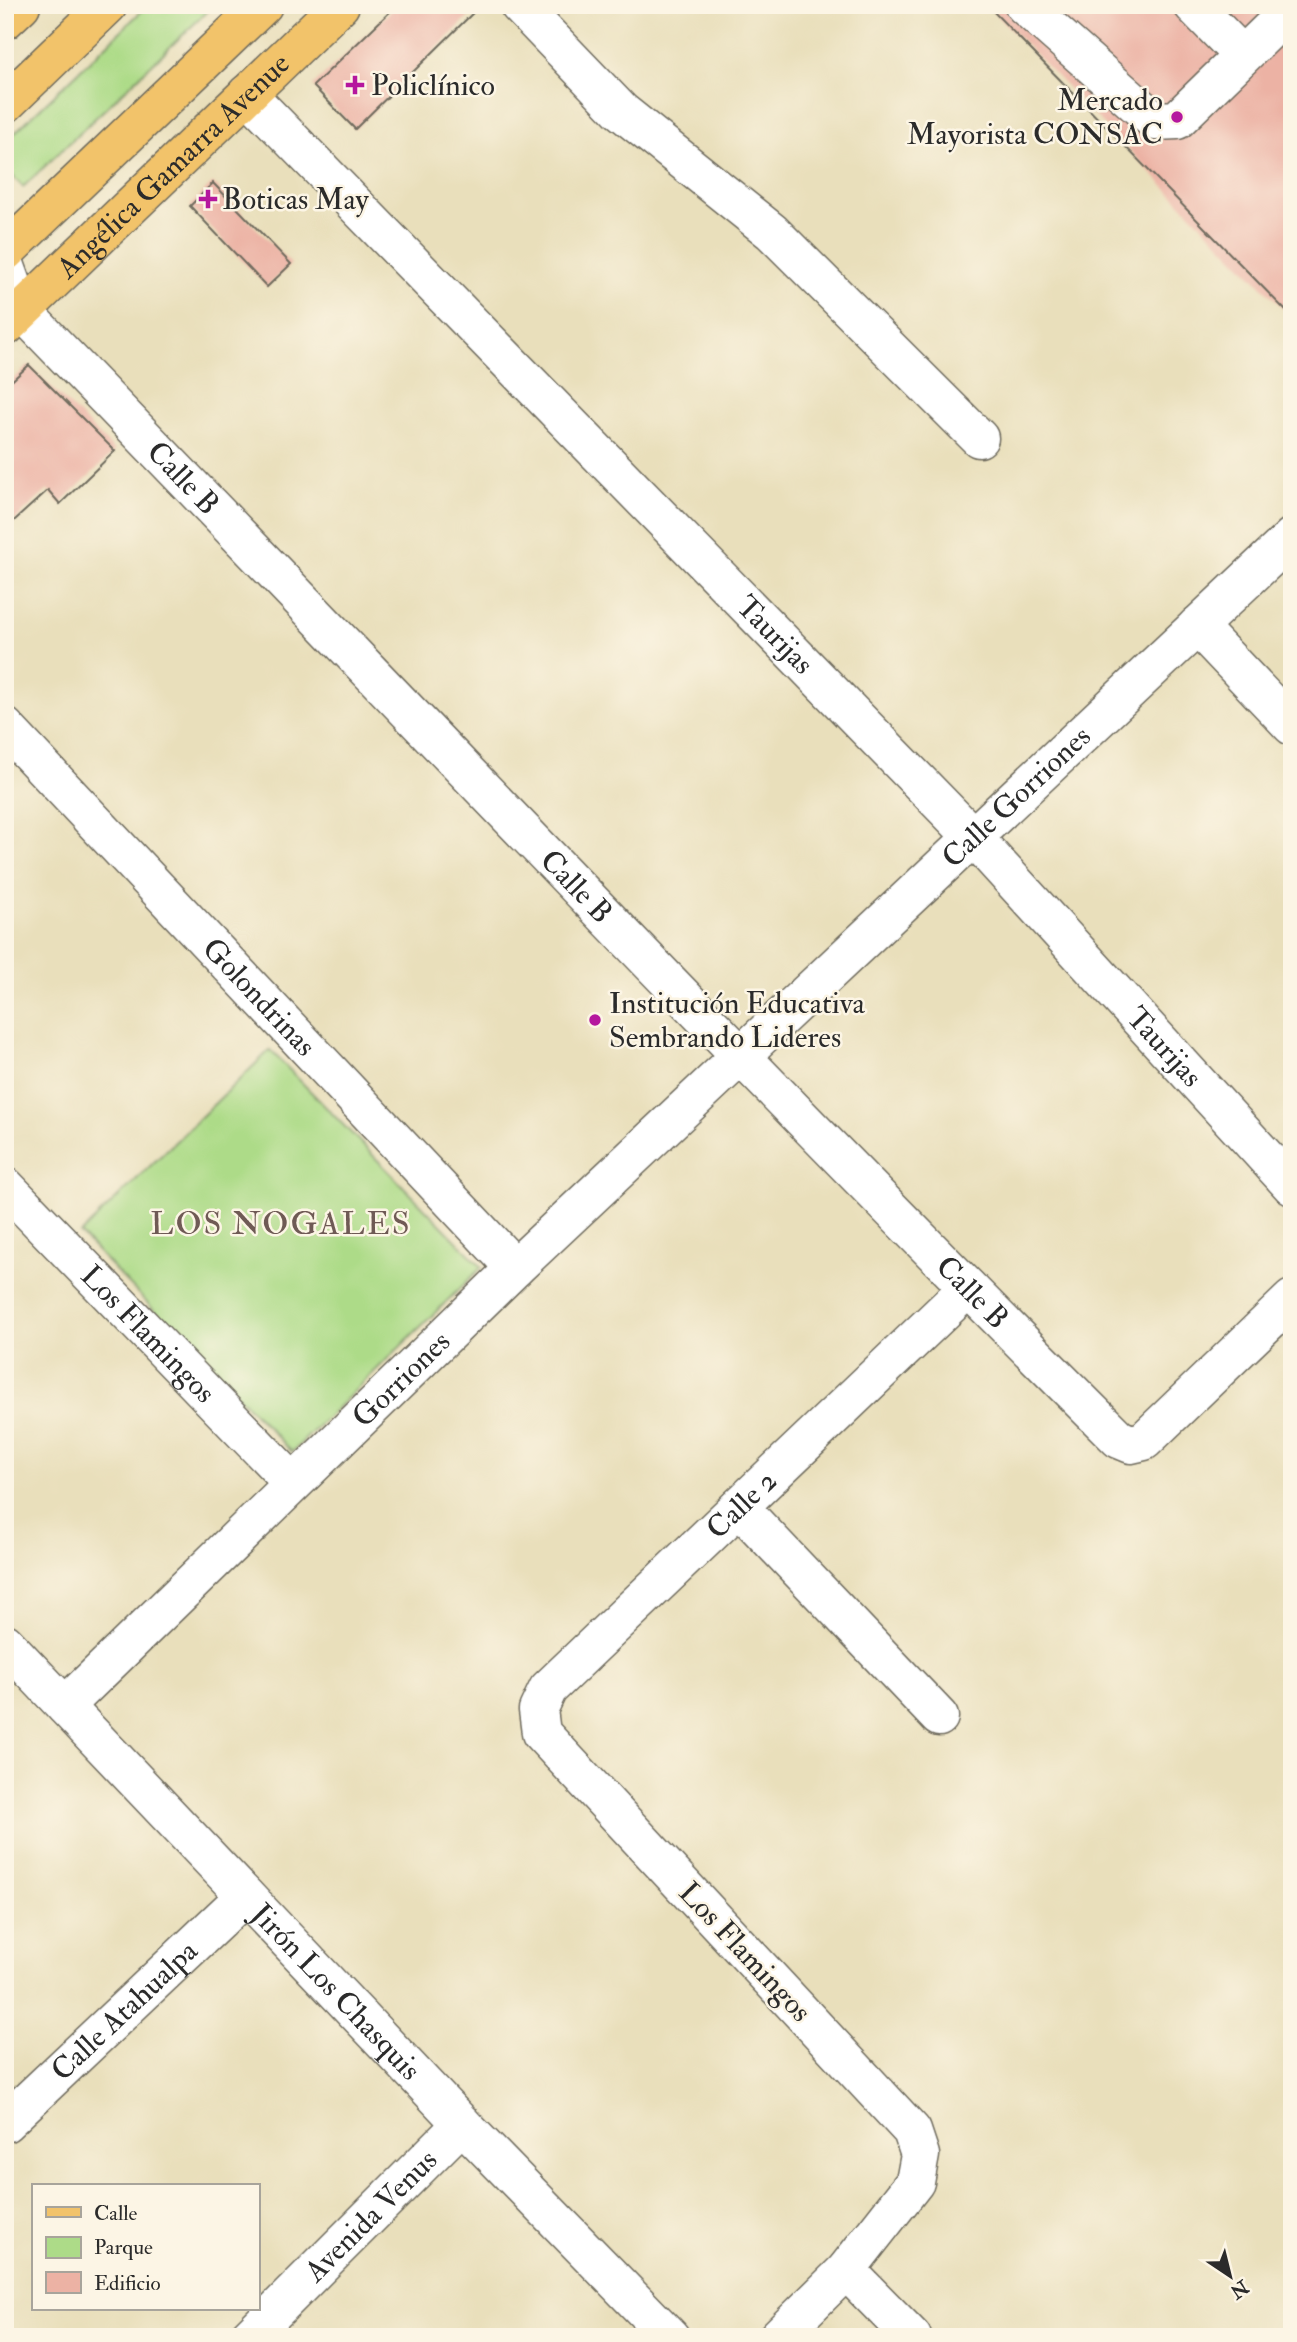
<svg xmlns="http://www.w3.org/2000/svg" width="1297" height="2342" font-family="'IM FELL Double Pica',serif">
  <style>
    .green { fill: #addb88; stroke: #6c835a; stroke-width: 2 }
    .building { fill: #ecb2a4 }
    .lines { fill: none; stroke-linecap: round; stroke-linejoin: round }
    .minor-casing { stroke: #6e6a5d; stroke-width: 41 }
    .major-casing { stroke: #6e6a5d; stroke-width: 41 }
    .minor { stroke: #fff; stroke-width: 38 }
    .major { stroke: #f2c36a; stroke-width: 38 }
    .poi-dot { fill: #b5179e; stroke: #fcf5e5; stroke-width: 2.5 }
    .labels { text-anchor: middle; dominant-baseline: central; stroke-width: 5; stroke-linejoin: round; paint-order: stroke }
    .poi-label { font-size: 30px; fill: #2b2b2b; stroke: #fcf5e5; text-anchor: start }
    .street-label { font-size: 30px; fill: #2b2b2b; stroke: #fcf5e5 }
    .neighbourhood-label { font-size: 32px; letter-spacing: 2px; fill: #6f5a55; stroke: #fcf5e5 }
  </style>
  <rect width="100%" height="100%" fill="#fcf5e5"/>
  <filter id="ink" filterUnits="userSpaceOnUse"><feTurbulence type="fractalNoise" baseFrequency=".0143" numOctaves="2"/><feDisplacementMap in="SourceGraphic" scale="14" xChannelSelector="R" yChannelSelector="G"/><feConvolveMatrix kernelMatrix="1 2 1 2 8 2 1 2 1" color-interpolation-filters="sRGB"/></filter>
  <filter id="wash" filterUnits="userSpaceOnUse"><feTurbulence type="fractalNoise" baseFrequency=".00686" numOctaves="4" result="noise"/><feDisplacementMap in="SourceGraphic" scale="28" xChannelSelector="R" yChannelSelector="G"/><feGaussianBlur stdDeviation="1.57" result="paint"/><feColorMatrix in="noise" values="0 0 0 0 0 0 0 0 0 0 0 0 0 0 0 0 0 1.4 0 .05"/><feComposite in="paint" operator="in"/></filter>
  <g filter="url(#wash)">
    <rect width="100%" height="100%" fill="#e9dfbb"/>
    <g class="green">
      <path d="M148 5H214L23 187 5 168V142Z"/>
      <path d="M270 1050 482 1267 292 1452 80 1234Z"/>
    </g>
    <g id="blocks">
      <g class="building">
        <path d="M397 5H481L355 129 313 86Z"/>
        <path d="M987 5H1292V313L1290 315Z"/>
        <path d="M213 183 291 264 267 287 190 206Z"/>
        <path d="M29 365 115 451 60 504 48 490 5 529V387Z"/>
      </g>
    </g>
  </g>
  <g filter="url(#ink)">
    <use href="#blocks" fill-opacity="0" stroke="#6e6a5d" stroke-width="2"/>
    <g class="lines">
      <defs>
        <g id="minor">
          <path d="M519 5 621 111 772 232 979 438"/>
          <path d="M1024 5 1155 121 1177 120 1292 8"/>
          <path d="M1193 5 1242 55"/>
          <path id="s1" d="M247 94 972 836 1292 1186"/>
          <path id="s2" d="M5 264 22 311C387 687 747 1069 1119 1439L1131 1444 1144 1441 1292 1299"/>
          <path d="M1197 626 1292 726"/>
          <path id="s3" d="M5 727 515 1268"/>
          <path id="s4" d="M5 1186 293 1483"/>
          <path d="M739 1507 939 1717"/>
          <path id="s5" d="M5 1643 462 2124 670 2337"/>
          <path id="s6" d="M65 1706 515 1268 1292 537"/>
          <path id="s7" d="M5 2123 245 1896"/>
          <path d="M846 2270 912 2337"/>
          <path id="s8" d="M249 2337 462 2124"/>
          <path id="s9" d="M778 2337 846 2270 915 2182 920 2155 912 2131 541 1733 538 1710 548 1689 968 1288"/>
        </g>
        <g id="major">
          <path d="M5 20 21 5"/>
          <path d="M5 104 108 5"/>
          <path d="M5 252 263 5"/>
          <path id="s10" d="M5 327 340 5"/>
        </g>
      </defs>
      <use href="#minor" class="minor-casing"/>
      <use href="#major" class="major-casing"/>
      <use href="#minor" class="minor"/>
      <use href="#major" class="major"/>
    </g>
  </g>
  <g class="poi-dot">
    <path d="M351.5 74.5h7v7h7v7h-7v7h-7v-7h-7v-7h7z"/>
    <circle cx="1177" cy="117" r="7"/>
    <path d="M204.5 188.5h7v7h7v7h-7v7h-7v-7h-7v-7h7z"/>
    <circle cx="595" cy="1020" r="7"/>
  </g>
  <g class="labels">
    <g class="poi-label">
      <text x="371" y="85">Policlínico</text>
      <text x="1163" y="100" text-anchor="end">Mercado<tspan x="1163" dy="34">Mayorista CONSAC</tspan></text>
      <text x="222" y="199">Boticas May</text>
      <text x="609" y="1003">Institución Educativa<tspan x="609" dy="34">Sembrando Lideres</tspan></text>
    </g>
    <g class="street-label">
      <text stroke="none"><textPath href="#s10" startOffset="233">Angélica Gamarra Avenue</textPath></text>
      <text stroke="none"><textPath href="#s2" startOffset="282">Calle B</textPath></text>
      <text stroke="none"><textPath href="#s1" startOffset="756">Taurijas</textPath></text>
      <text stroke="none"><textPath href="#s6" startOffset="1316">Calle Gorriones</textPath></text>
      <text stroke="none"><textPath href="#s2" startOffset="849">Calle B</textPath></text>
      <text stroke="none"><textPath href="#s3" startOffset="371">Golondrinas</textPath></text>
      <text stroke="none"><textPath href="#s1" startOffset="1323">Taurijas</textPath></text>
      <text stroke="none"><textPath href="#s2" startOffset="1416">Calle B</textPath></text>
      <text stroke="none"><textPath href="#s4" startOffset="206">Los Flamingos</textPath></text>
      <text stroke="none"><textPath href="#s6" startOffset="469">Gorriones</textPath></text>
      <text stroke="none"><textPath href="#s9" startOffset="1118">Calle 2</textPath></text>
      <text transform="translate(745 1952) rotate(47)">Los Flamingos</text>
      <text stroke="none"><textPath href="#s5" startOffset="481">Jirón Los Chasquis</textPath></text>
      <text stroke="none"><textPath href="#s7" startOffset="164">Calle Atahualpa</textPath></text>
      <text stroke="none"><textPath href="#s8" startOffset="172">Avenida Venus</textPath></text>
    </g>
    <g class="neighbourhood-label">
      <text x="281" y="1224">LOS NOGALES</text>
    </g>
  </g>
  <rect width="1297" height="2342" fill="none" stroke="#fcf5e5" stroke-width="28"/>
  <rect x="32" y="2184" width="228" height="126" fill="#fcf5e5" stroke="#a8a49b" stroke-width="2"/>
  <rect x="46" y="2207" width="35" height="10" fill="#f2c36a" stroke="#a8a49b" stroke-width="2"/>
  <text x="94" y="2220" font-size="21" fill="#2b2b2b">Calle</text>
  <rect x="46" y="2237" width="35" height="21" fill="#addb88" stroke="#a8a49b" stroke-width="2"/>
  <text x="94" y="2254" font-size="21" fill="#2b2b2b">Parque</text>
  <rect x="46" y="2272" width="35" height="21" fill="#ecb2a4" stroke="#a8a49b" stroke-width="2"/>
  <text x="94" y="2290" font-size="21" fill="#2b2b2b">Edificio</text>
  <g transform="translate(1230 2276) rotate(145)" stroke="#fcf5e5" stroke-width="5" paint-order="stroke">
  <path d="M0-5L12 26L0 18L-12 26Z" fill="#2b2b2b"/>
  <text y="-10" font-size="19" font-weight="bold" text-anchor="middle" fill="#2b2b2b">N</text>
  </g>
</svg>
